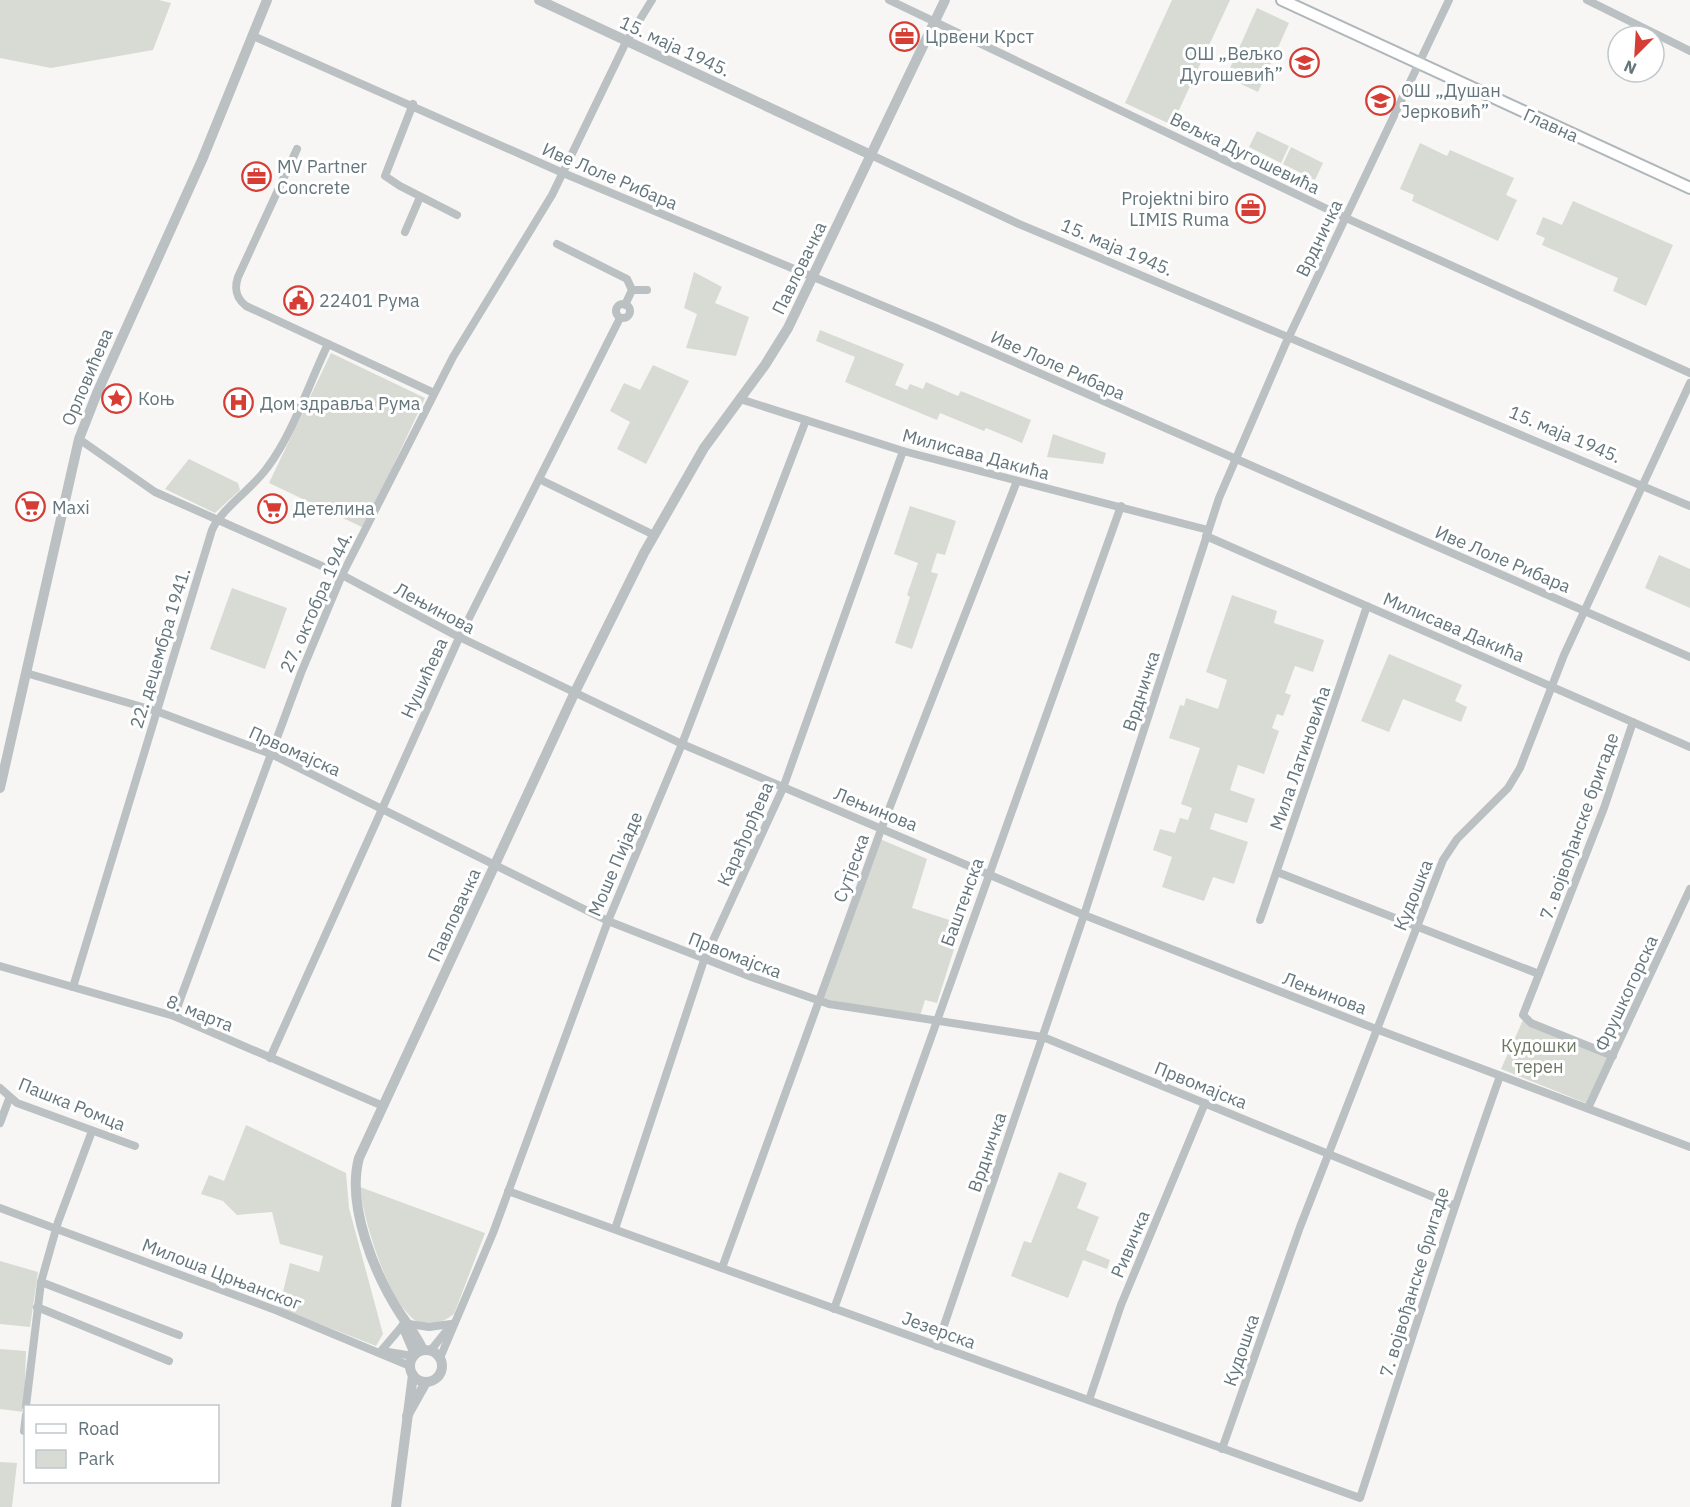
<svg xmlns="http://www.w3.org/2000/svg" width="1690" height="1507" font-family="'IBM Plex Sans',sans-serif">
  <style>
    .green { fill: #d7dbd3 }
    .lines { fill: none; stroke-linecap: round; stroke-linejoin: round }
    .secondary-casing { stroke: #b0b7ba; stroke-width: 14 }
    .minor { stroke: #bbc1c3; stroke-width: 8 }
    .tertiary { stroke: #bbc1c3; stroke-width: 10 }
    .secondary { stroke: #fff; stroke-width: 10 }
    .labels { text-anchor: middle; dominant-baseline: central; stroke-width: 6; stroke-linejoin: round; paint-order: stroke }
    .poi-label { font-size: 18px; fill: #64767c; stroke: #fff; text-anchor: start }
    .street-label { font-size: 18px; fill: #64767c; stroke: #fff }
    .park-label { font-size: 18px; fill: #6e7a66; stroke: #fff }
  </style>
  <rect width="100%" height="100%" fill="#f7f6f4"/>
  <g class="green">
    <path d="M0 0H159L171 3 153 50 51 68 0 58Z"/>
    <path d="M1172 0H1230L1172 125 1125 103Z"/>
    <path d="M1257 8 1289 23 1258 92 1226 77Z"/>
    <path d="M1257 131 1289 146 1281 163 1249 147Z"/>
    <path d="M1420 143 1447 156 1450 150 1514 178 1506 195 1517 200 1498 241 1412 201 1414 195 1400 189Z"/>
    <path d="M1291 147 1323 163 1315 180 1283 164Z"/>
    <path d="M1573 201 1673 245 1646 306 1613 291 1618 278 1542 245 1545 238 1536 234 1543 217 1562 225Z"/>
    <path d="M694 272 722 287 715 303 749 317 736 356 686 348 697 314 684 308Z"/>
    <path d="M820 330 904 364 895 385 907 390 910 384 923 389 926 382 958 396 961 391 1031 420 1022 443 986 428 984 431 940 413 937 420 845 382 855 357 816 341Z"/>
    <path d="M331 353 425 398 364 528 269 483Z"/>
    <path d="M653 365 689 381 646 464 617 449 630 422 610 411 624 383 640 390Z"/>
    <path d="M1053 434 1106 453 1103 464 1047 457Z"/>
    <path d="M189 459 238 483 240 490 215 513 165 489Z"/>
    <path d="M910 506 956 521 945 555 937 553 931 572 938 574 912 649 895 643 910 597 907 595 918 563 894 554Z"/>
    <path d="M1659 555 1690 569V608L1645 588Z"/>
    <path d="M232 588 287 608 265 669 210 649Z"/>
    <path d="M1232 595 1277 611 1274 623 1324 640 1313 672 1295 666 1285 693 1291 695 1283 716 1277 714 1272 728 1279 731 1264 774 1238 765 1230 790 1255 799 1247 823 1215 813 1210 829 1248 842 1234 884 1213 877 1204 901 1162 887 1172 857 1153 850 1160 829 1175 833 1180 818 1188 820 1192 808 1181 804 1200 748 1169 738 1180 705 1184 706 1186 698 1218 709 1227 680 1206 672Z"/>
    <path d="M1389 654 1462 685 1455 701 1467 707 1461 722 1403 699 1389 732 1361 721Z"/>
    <path d="M880 839 927 859 912 908 962 924 937 1003 925 1000 920 1016 824 999Z"/>
    <path d="M1523 1020 1611 1056 1588 1104 1501 1069Z"/>
    <path d="M246 1125 346 1173 349 1208 383 1334 376 1346 279 1308 290 1263 319 1272 323 1256 280 1244 272 1212 237 1215 223 1201 201 1194 209 1175 224 1181Z"/>
    <path d="M1059 1172 1087 1183 1077 1208 1099 1217 1086 1250 1110 1260 1107 1269 1083 1260 1068 1298 1011 1276 1024 1241 1031 1243Z"/>
    <path d="M360 1187 485 1233 454 1314C443 1322 429 1329 416 1321 388 1303 363 1219 360 1187Z"/>
    <path d="M0 1261 38 1272 30 1327 0 1324Z"/>
    <path d="M0 1349 26 1351 24 1412 0 1409Z"/>
    <path d="M0 1462 17 1463 12 1507H0Z"/>
  </g>
  <g class="lines">
    <defs>
      <path id="secondary" d="M1282 0 1690 188"/>
    </defs>
    <use href="#secondary" class="secondary-casing"/>
    <g class="minor">
      <path d="M889 0 1346 218 1690 373"/>
      <path d="M1587 0 1690 51"/>
      <path d="M253 36 563 173 934 327 1690 657"/>
      <path d="M413 104 385 176 400 186 457 215"/>
      <path d="M297 149 238 277C234 289 236 298 246 306L434 393"/>
      <path d="M871 155 1019 224 1690 506"/>
      <path d="M405 232 420 197"/>
      <path d="M557 244 627 279 632 290 625 305"/>
      <path d="M632 290H647"/>
      <circle cx="623" cy="311" r="7"/>
      <path d="M740 399 903 451 1208 530"/>
      <path d="M79 439 155 492 342 575 453 634 682 744 1084 915 1376 1029 1690 1147"/>
      <path d="M539 479 654 535"/>
      <path d="M1206 536 1690 747"/>
      <path d="M26 673 156 711 271 754 608 921 754 978 829 1004 1043 1037 1453 1205"/>
      <path d="M1277 872 1539 974"/>
      <path d="M1260 920 1367 606"/>
      <path d="M0 966 174 1016 383 1106"/>
      <path d="M73 987 212 530C222 508 252 489 267 468 293 434 309 383 328 344"/>
      <path d="M174 1016 301 673 342 575 453 357 552 195 626 42 652 0"/>
      <path d="M1613 1056 1531 1023 1523 1015 1604 808 1633 722"/>
      <path d="M270 1058 459 638 620 318"/>
      <path d="M0 1088 17 1103 135 1146"/>
      <path d="M1588 1108 1690 889"/>
      <path d="M0 1123 9 1099"/>
      <path d="M508 1191 1360 1498C1406 1357 1450 1216 1500 1076"/>
      <path d="M0 1208 278 1311 410 1366"/>
      <path d="M615 1229 704 960 783 788 903 451"/>
      <path d="M722 1268 882 827 1017 481"/>
      <path d="M41 1282 179 1335"/>
      <path d="M37 1307 169 1361"/>
      <path d="M834 1309 1121 506"/>
      <path d="M409 1324 429 1327 451 1324"/>
      <path d="M937 1346 1084 915 1219 498 1285 345 1449 0"/>
      <path d="M431 1350 452 1324"/>
      <path d="M381 1351 403 1325"/>
      <path d="M382 1351 413 1356"/>
      <path d="M440 1358 493 1233 608 921 682 744 806 420"/>
      <path d="M1089 1400 1121 1305 1205 1103"/>
      <path d="M26 1406 41 1282 58 1222 92 1131"/>
      <path d="M24 1431 26 1415"/>
      <path d="M1222 1449 1300 1227 1443 860 1457 839 1508 788 1520 768 1564 655 1690 383"/>
    </g>
    <g class="tertiary">
      <path d="M539 0 871 155"/>
      <path d="M0 788 79 439 97 393 202 160 267 0"/>
      <path d="M403 1326 415 1354"/>
      <circle cx="426" cy="1366" r="16"/>
      <path d="M423 1350C417 1337 409 1326 401 1315 375 1275 346 1206 359 1158L574 694 644 553 704 448 765 365 788 328 945 0"/>
      <path d="M407 1416 426 1382"/>
      <path d="M396 1507 413 1375"/>
    </g>
    <use href="#secondary" class="secondary"/>
  </g>
  <defs>
    <symbol id="office-ring" viewBox="-11 -11 22 22"><circle r="9.5" fill="#fff" stroke="#d63d35" stroke-width="1.5"/><path d="M-6-3h4V-5.5h4V-3h4V5H-6ZM-1-4.5V-3h2v-1.5ZM-6 0V1H6V0Z" fill="#d63d35"/></symbol>
    <symbol id="school-ring" viewBox="-11 -11 22 22"><circle r="9.5" fill="#fff" stroke="#d63d35" stroke-width="1.5"/><path d="M0-5L7-2L0 1L-7-2ZM-4 1L0 2.5L4 1V4Q0 6-4 4Z" fill="#d63d35"/></symbol>
    <symbol id="civic-ring" viewBox="-11 -11 22 22"><circle r="9.5" fill="#fff" stroke="#d63d35" stroke-width="1.5"/><path d="M-.6-6.5H3V-4.5H.6V-3L4-1V1h2V6H-6V1h2V-1L-.6-3ZM-1.2 2.5V6h2.4V2.5Z" fill="#d63d35"/></symbol>
    <symbol id="sight-ring" viewBox="-11 -11 22 22"><circle r="9.5" fill="#fff" stroke="#d63d35" stroke-width="1.5"/><path d="M0-6L1.8-2.2L6-1.7L2.9 1.2L3.7 5.4L0 3.3L-3.7 5.4L-2.9 1.2L-6-1.7L-1.8-2.2Z" fill="#d63d35"/></symbol>
    <symbol id="hospital-ring" viewBox="-11 -11 22 22"><circle r="9.5" fill="#fff" stroke="#d63d35" stroke-width="1.5"/><path d="M-5-5h3v3.5h4V-5h3V5h-3V1.5h-4V5h-3Z" fill="#d63d35"/></symbol>
    <symbol id="supermarket-ring" viewBox="-11 -11 22 22"><circle r="9.5" fill="#fff" stroke="#d63d35" stroke-width="1.5"/><path d="M-6-5.5h2.5l.6 2H6L4.5 2H-2.5L-4.4-4H-6ZM-1.5 3.2a1.3 1.3 0 1 0 .1 0ZM3 3.2a1.3 1.3 0 1 0 .1 0Z" fill="#d63d35"/></symbol>
  </defs>
  <g fill-rule="evenodd">
    <use href="#office-ring" x="888" y="20" width="33" height="33"/>
    <use href="#school-ring" x="1288" y="46" width="33" height="33"/>
    <use href="#school-ring" x="1364" y="84" width="33" height="33"/>
    <use href="#office-ring" x="240" y="160" width="33" height="33"/>
    <use href="#office-ring" x="1234" y="192" width="33" height="33"/>
    <use href="#civic-ring" x="282" y="284" width="33" height="33"/>
    <use href="#sight-ring" x="100" y="382" width="33" height="33"/>
    <use href="#hospital-ring" x="222" y="386" width="33" height="33"/>
    <use href="#supermarket-ring" x="14" y="490" width="33" height="33"/>
    <use href="#supermarket-ring" x="256" y="492" width="33" height="33"/>
  </g>
  <g class="labels">
    <g class="poi-label">
      <text x="925" y="36">Црвени Крст</text>
      <text x="1283" y="53" text-anchor="end">ОШ „Вељко<tspan x="1283" dy="21">Дугошевић”</tspan></text>
      <text x="1401" y="90">ОШ „Душан<tspan x="1401" dy="21">Јерковић”</tspan></text>
      <text x="277" y="166">MV Partner<tspan x="277" dy="21">Concrete</tspan></text>
      <text x="1229" y="198" text-anchor="end">Projektni biro<tspan x="1229" dy="21">LIMIS Ruma</tspan></text>
      <text x="319" y="300">22401 Рума</text>
      <text x="138" y="398">Коњ</text>
      <text x="260" y="403">Дом здравља Рума</text>
      <text x="52" y="507">Maxi</text>
      <text x="293" y="508">Детелина</text>
    </g>
    <g class="street-label">
      <text transform="translate(675 46) rotate(25)">15. маја 1945.</text>
      <text transform="translate(1551 125) rotate(24)">Главна</text>
      <text transform="translate(1245 153) rotate(26)">Вељка Дугошевића</text>
      <text transform="translate(610 176) rotate(23)">Иве Лоле Рибара</text>
      <text transform="translate(1319 238) rotate(-64)">Врдничка</text>
      <text transform="translate(1117 247) rotate(23)">15. маја 1945.</text>
      <text transform="translate(799 268) rotate(-64)">Павловачка</text>
      <text transform="translate(1058 365) rotate(24)">Иве Лоле Рибара</text>
      <text transform="translate(87 377) rotate(-67)">Орловићева</text>
      <text transform="translate(1565 434) rotate(23)">15. маја 1945.</text>
      <text transform="translate(976 454) rotate(15)">Милисава Дакића</text>
      <text transform="translate(1503 559) rotate(23)">Иве Лоле Рибара</text>
      <text transform="translate(316 602) rotate(-66)">27. октобра 1944.</text>
      <text transform="translate(435 608) rotate(28)">Лењинова</text>
      <text transform="translate(1454 627) rotate(23)">Милисава Дакића</text>
      <text transform="translate(160 648) rotate(-73)">22. децембра 1941.</text>
      <text transform="translate(424 678) rotate(-65)">Нушићева</text>
      <text transform="translate(1141 691) rotate(-72)">Врдничка</text>
      <text transform="translate(295 751) rotate(24)">Првомајска</text>
      <text transform="translate(1300 758) rotate(-71)">Мила Латиновића</text>
      <text transform="translate(876 809) rotate(22)">Лењинова</text>
      <text transform="translate(1579 826) rotate(-70)">7. војвођанске бригаде</text>
      <text transform="translate(745 834) rotate(-66)">Карађорђева</text>
      <text transform="translate(615 864) rotate(-67)">Моше Пијаде</text>
      <text transform="translate(851 868) rotate(-70)">Сутјеска</text>
      <text transform="translate(1413 895) rotate(-68)">Кудошка</text>
      <text transform="translate(962 902) rotate(-70)">Баштенска</text>
      <text transform="translate(454 915) rotate(-65)">Павловачка</text>
      <text transform="translate(735 955) rotate(21)">Првомајска</text>
      <text transform="translate(1325 993) rotate(21)">Лењинова</text>
      <text transform="translate(1626 993) rotate(-65)">Фрушкогорска</text>
      <text transform="translate(200 1013) rotate(22)">8. марта</text>
      <text transform="translate(1201 1085) rotate(22)">Првомајска</text>
      <text transform="translate(72 1104) rotate(22)">Пашка Ромца</text>
      <text transform="translate(987 1152) rotate(-71)">Врдничка</text>
      <text transform="translate(1130 1244) rotate(-67)">Ривичка</text>
      <text transform="translate(222 1274) rotate(21)">Милоша Црњанског</text>
      <text transform="translate(1414 1282) rotate(-73)">7. војвођанске бригаде</text>
      <text transform="translate(939 1330) rotate(20)">Језерска</text>
      <text transform="translate(1241 1350) rotate(-71)">Кудошка</text>
    </g>
    <g class="park-label">
      <text x="1539" y="1045">Кудошки<tspan x="1539" dy="21">терен</tspan></text>
    </g>
  </g>
  <rect x="24" y="1405" width="195" height="78" fill="#ffffff" stroke="#c1c8cb" stroke-width="1.5"/>
  <rect x="36" y="1424" width="30" height="9" fill="#ffffff" stroke="#c1c8cb" stroke-width="1.5"/>
  <text x="78" y="1435" font-size="18" fill="#64767c">Road</text>
  <rect x="36" y="1450" width="30" height="18" fill="#d7dbd3" stroke="#c1c8cb" stroke-width="1.5"/>
  <text x="78" y="1465" font-size="18" fill="#64767c">Park</text>
  <g transform="translate(1636 54) rotate(204)"><circle r="28" fill="#ffffff" stroke="#c1c8cb" stroke-width="1.5"/>
  <path d="M0-4.5L10 22L0 15L-10 22Z" fill="#d63d35"/>
  <text y="-9" font-size="16" font-weight="bold" text-anchor="middle" fill="#64767c">N</text>
  </g>
</svg>
